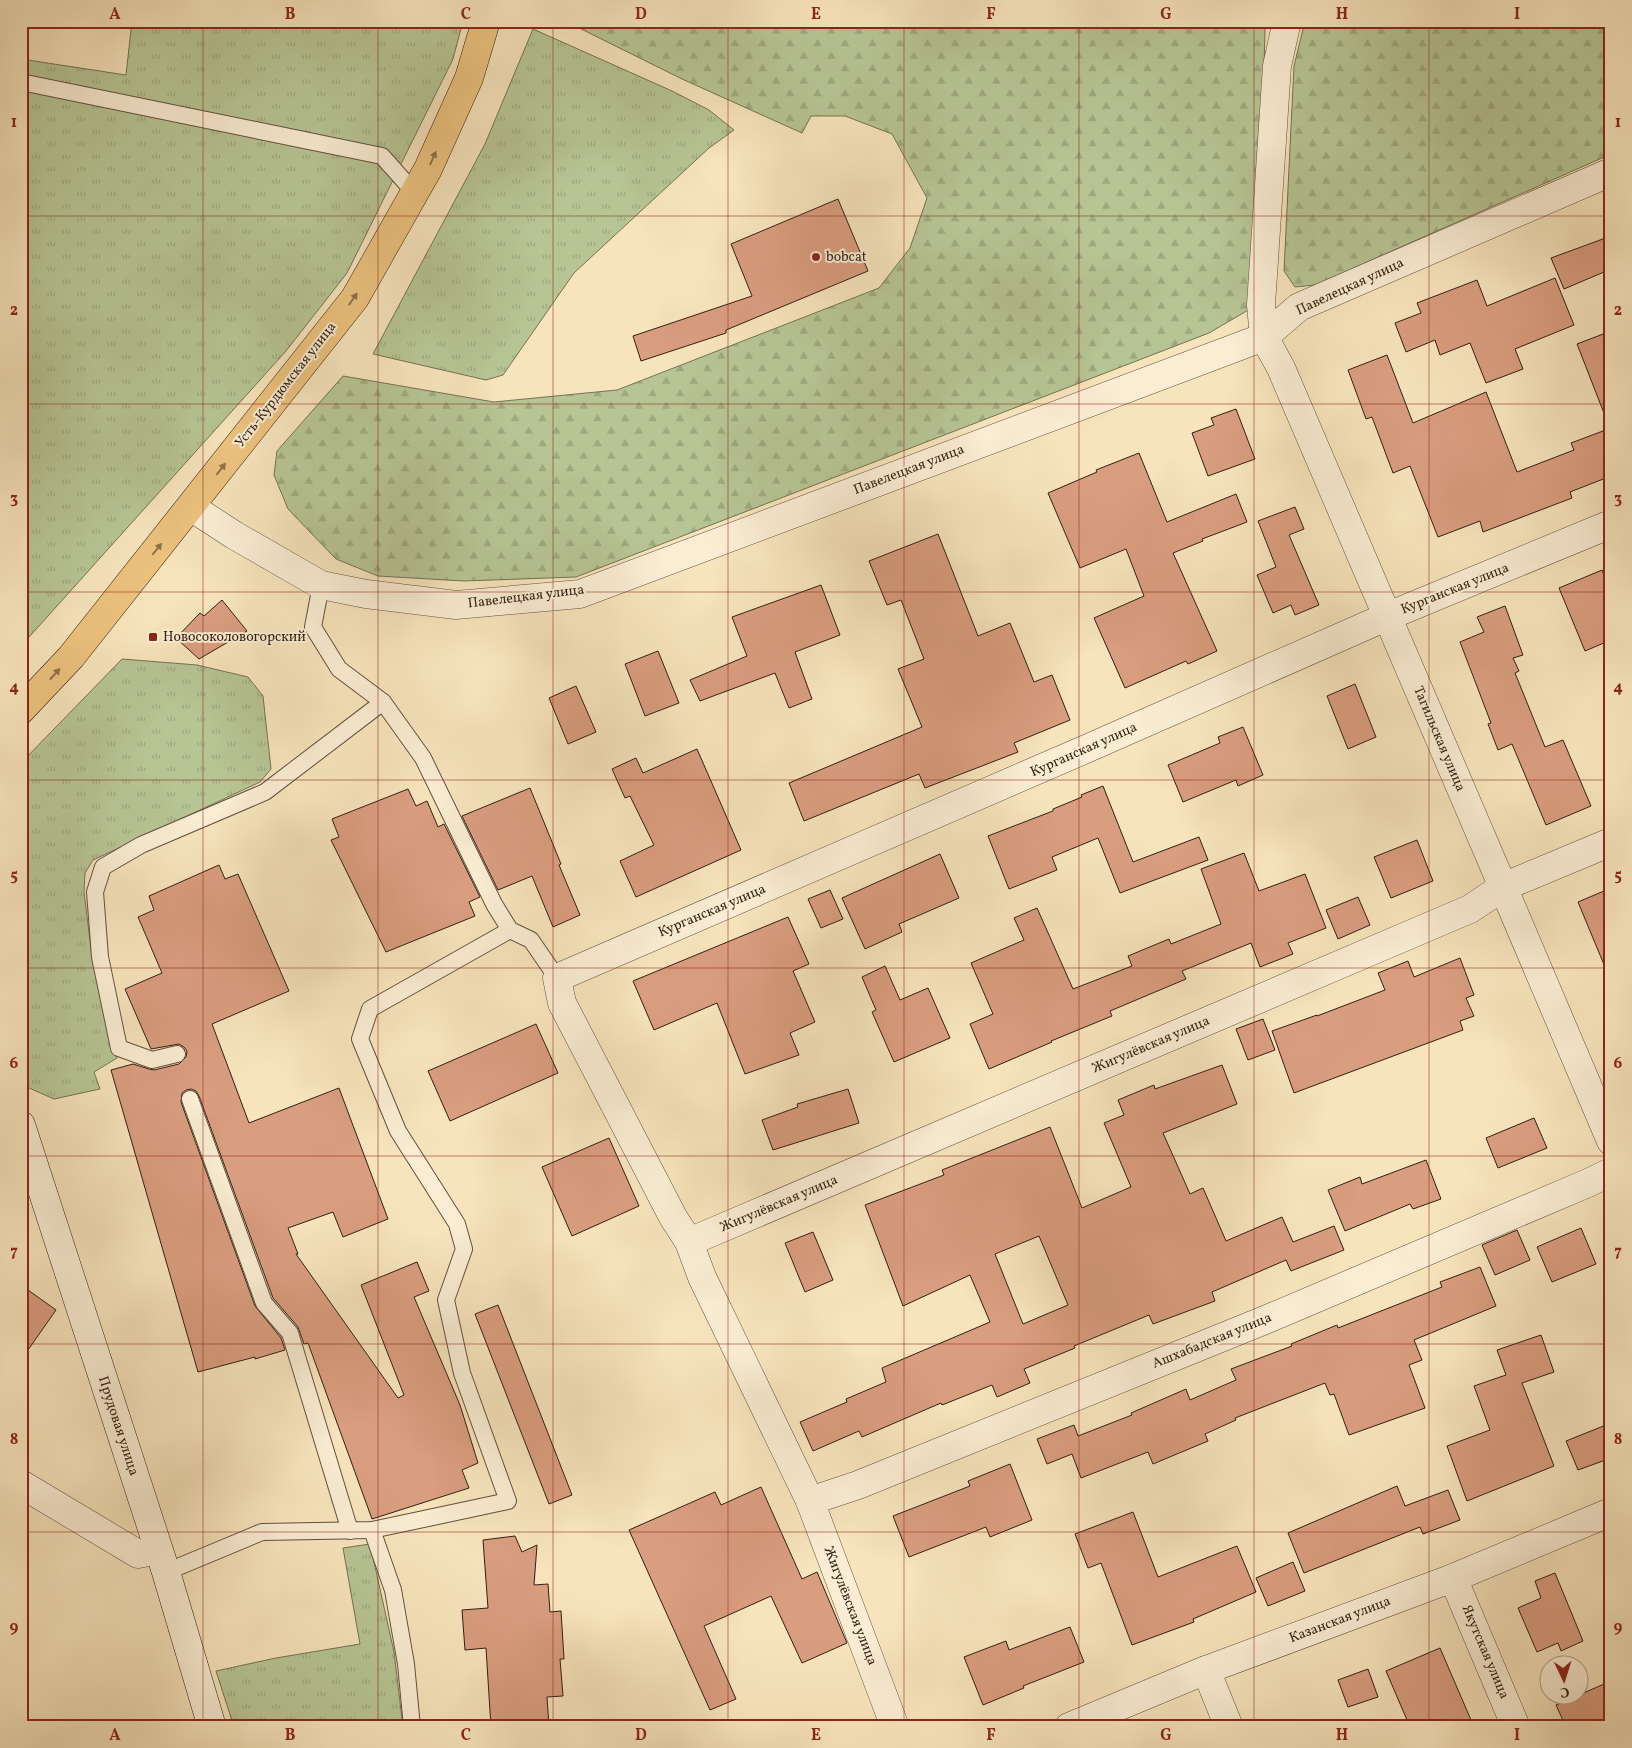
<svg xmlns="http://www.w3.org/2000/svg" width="1632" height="1748" font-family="Vollkorn,serif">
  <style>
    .grass { fill: url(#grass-tufts); stroke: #747254 }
    .forest { fill: url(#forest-firs); stroke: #747254 }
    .building { fill: #d99d7f; stroke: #321e14; fill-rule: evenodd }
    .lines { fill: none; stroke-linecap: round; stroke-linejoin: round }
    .service-casing { stroke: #63503e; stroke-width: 18 }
    .minor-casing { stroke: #63503e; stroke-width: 29 }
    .secondary-casing { stroke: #321e14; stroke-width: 29 }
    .primary-casing { stroke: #321e14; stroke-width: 29 }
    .service { stroke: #faedd3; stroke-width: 16 }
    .minor { stroke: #faedd3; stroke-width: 28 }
    .secondary { stroke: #faedd3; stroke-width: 28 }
    .primary { stroke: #ecc27e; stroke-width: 28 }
    .oneway { fill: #8f7049 }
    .grid { fill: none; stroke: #8f2418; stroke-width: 1; stroke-opacity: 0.55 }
    .poi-dot { fill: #8f2418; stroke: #faedd3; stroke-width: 2 }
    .labels { text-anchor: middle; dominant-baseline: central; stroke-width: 4; stroke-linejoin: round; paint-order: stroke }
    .poi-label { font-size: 14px; fill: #321e14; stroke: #faedd3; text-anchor: start }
    .street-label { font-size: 14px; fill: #321e14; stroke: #faedd3 }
    .neatline { fill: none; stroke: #8f2418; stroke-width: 2 }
    .grid-label { font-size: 16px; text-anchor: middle; font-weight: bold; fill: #8f2418 }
  </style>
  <defs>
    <pattern id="grass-tufts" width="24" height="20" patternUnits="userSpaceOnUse" patternTransform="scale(1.25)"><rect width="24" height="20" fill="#b7c595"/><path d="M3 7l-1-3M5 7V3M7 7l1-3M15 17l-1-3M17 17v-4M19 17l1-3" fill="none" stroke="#9ea980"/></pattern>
    <pattern id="forest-firs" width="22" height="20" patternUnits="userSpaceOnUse" patternTransform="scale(1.25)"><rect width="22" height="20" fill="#b7c595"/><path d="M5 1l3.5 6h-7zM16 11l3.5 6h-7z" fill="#9ea980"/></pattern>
  </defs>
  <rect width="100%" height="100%" fill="#f7e4bc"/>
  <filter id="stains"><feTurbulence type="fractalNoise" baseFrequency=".004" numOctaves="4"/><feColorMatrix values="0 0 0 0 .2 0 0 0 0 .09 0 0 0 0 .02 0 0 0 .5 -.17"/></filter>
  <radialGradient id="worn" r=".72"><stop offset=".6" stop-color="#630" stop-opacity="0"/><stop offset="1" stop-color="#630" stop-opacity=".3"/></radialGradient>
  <g class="grass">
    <path d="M132 21H463L453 59 347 273 286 351 21 646V59L126 75Z"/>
    <path d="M533 29 672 91 709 110 734 130 709 148 574 273 503 375 486 380 373 354 485 144Z"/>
    <path d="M122 659 197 665 248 677 263 696 271 769 260 782 93 860 85 873 84 892 92 957 117 1058 94 1072 100 1089 54 1099 29 1088 21 1065V763Z"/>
    <path d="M370 1544 394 1652 403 1727H234L216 1671 276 1658 360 1644 343 1548Z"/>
  </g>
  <g class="forest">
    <path d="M565 21H1250L1265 28 1259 272 1250 309 1209 333 576 577 464 581 378 576 336 559 288 509 274 475 277 451 343 376 494 402 617 390 879 288 910 248 927 198 892 134 845 116H811L802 133 682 79Z"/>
    <path d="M1305 21H1611V154L1315 285 1295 287 1284 271 1294 66Z"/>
  </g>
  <g class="building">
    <path d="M838 199 868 271 726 330V333L641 361 633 336 752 296 731 244Z"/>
    <path d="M1611 236V269L1564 289 1551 258Z"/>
    <path d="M1555 278 1574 325 1515 349 1523 369 1486 383 1470 343 1440 355 1435 340 1406 352 1395 323 1421 313 1417 303 1477 280 1487 306Z"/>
    <path d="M1611 331V426H1609L1577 344Z"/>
    <path d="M1387 355 1413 423 1486 392 1517 472 1574 450 1571 443 1611 428V476L1570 492 1572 498 1483 532 1480 521 1438 537 1410 466 1393 473 1372 417 1366 419 1348 370Z"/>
    <path d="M1236 409 1255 459 1208 476 1192 433 1214 425 1211 418Z"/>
    <path d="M1139 453 1167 522 1236 494 1247 522 1202 539 1203 541 1173 553 1217 651 1188 664 1186 661 1125 688 1094 618 1144 596 1126 549 1080 568 1048 493 1097 472 1096 470Z"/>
    <path d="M1295 507 1304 529 1289 535 1319 605 1295 615 1291 605 1273 613 1257 575 1276 567 1258 521Z"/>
    <path d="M938 534 978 636 1010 623 1034 682 1052 675 1070 720 1014 743 1018 752 925 788 919 774 804 821 789 783 922 727 898 669 924 659 901 600 887 605 869 561Z"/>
    <path d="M1602 570 1611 592V640L1585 651 1559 588Z"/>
    <path d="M821 585 840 635 795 652 812 699 789 708 775 673 700 701 690 680 747 656 732 617Z"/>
    <path d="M222 600 247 631 199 659 176 638 200 613 204 616Z"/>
    <path d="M1505 606 1523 655 1513 658 1519 671 1515 673 1545 747 1563 740 1591 806 1546 825 1512 744 1498 750 1488 724 1491 723 1460 642 1484 632 1477 617Z"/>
    <path d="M658 651 679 703 645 716 625 664Z"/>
    <path d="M1355 684 1376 737 1348 749 1327 696Z"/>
    <path d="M576 686 596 732 568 744 549 698Z"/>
    <path d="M1243 727 1263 775 1238 786 1236 780 1183 802 1168 765 1220 743 1218 737Z"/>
    <path d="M697 749 741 850 636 897 620 861 654 845 630 796 625 798 612 769 636 758 643 773Z"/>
    <path d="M1103 786 1133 862 1199 837 1208 860 1120 893 1098 838 1052 857 1057 870 1009 889 988 836 1053 811V809L1082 797 1081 795Z"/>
    <path d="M530 788 561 864 559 865 580 915 553 927 532 876 498 890 462 816Z"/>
    <path d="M408 789 416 806 427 801 438 827 444 824 480 897 469 902 475 916 386 952 331 840 339 837 332 819Z"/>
    <path d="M1417 840 1433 881 1391 898 1374 857Z"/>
    <path d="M1244 853 1259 891 1305 874 1326 928 1288 943 1293 954 1260 967 1251 943 1182 971 1186 979 1110 1011 1112 1016 1051 1041 1052 1042 989 1069 970 1024 993 1014 971 963 1024 940 1014 918 1037 908 1073 989 1132 966 1128 956 1169 939 1171 944 1221 924 1201 869Z"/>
    <path d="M940 854 959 898 899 924 902 932 865 949 842 898Z"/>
    <path d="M219 865 225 879 238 874 289 991 212 1024 249 1123 339 1088 388 1219 343 1237 333 1212 288 1228 298 1254H296L398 1398 404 1395 361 1285 417 1262 429 1291 414 1297 460 1405 478 1463 462 1470 469 1488 372 1519 308 1343 304 1344 298 1327 273 1298 199 1096 196 1091 191 1089 186 1090 182 1093 181 1102 255 1306 281 1338 285 1350 255 1359V1357L198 1372 111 1070 133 1064 149 1069 154 1070 179 1064 186 1057 187 1051 184 1047 179 1044 151 1049 125 989 162 973 138 917 154 910 149 896Z"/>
    <path d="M1611 888V979H1610L1578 902Z"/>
    <path d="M830 890 843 919 821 928 808 899Z"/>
    <path d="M1358 897 1370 925 1338 939 1326 910Z"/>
    <path d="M788 917 809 964 793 971 815 1022 790 1033 799 1055 745 1074 717 1003 654 1030 633 981Z"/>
    <path d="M1460 958 1474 995 1466 998 1474 1016 1460 1021 1463 1030 1294 1093 1272 1031 1317 1015V1016L1385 990 1378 973 1408 961 1414 977Z"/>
    <path d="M885 966 900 1000 928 988 950 1038 894 1062 872 1012 876 1010 862 977Z"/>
    <path d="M1263 1019 1275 1050 1248 1060 1236 1029Z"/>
    <path d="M536 1024 558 1073 450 1121 428 1071Z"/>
    <path d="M1222 1065 1237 1104 1163 1133 1190 1194 1203 1188 1226 1241 1282 1217 1293 1242 1334 1226 1344 1250 1291 1271 1286 1260 1212 1292 1215 1301 1153 1324 1149 1315 1074 1346 1075 1348 1024 1369 1030 1383 997 1397 992 1385 942 1405 941 1403 862 1437 859 1431 813 1451 800 1422 847 1402 846 1399 886 1382 882 1368 990 1322 970 1275 903 1306 865 1205 944 1175 942 1170 1050 1127 1082 1208 1131 1187 1104 1123 1124 1115 1118 1100 1154 1085 1155 1089ZM1039 1236 1068 1305 1023 1324 995 1254Z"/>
    <path d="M848 1089 859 1123 773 1150 762 1120 798 1107 797 1104Z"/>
    <path d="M1534 1118 1547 1148 1498 1168 1486 1138Z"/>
    <path d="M609 1138 639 1206 572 1236 542 1167Z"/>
    <path d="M1426 1160 1441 1199 1413 1209 1410 1204 1345 1231 1328 1190 1360 1177 1362 1184Z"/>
    <path d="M1581 1228 1596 1264 1552 1282 1537 1247Z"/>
    <path d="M1517 1230 1530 1260 1495 1275 1482 1245Z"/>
    <path d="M813 1232 833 1280 805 1292 785 1243Z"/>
    <path d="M1480 1267 1496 1306 1414 1340 1422 1360 1409 1365 1425 1408 1349 1435 1334 1394 1330 1395 1325 1383 1235 1418 1236 1420 1205 1434 1208 1441 1153 1464 1148 1452 1081 1478 1072 1454 1047 1464 1037 1439 1074 1425 1078 1436 1132 1415 1131 1413 1186 1389 1190 1400 1236 1380 1231 1369 1292 1346 1291 1344 1337 1325 1338 1328 1442 1287 1440 1282Z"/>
    <path d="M21 1285 56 1310 21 1360Z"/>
    <path d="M498 1305 572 1495 549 1504 475 1314Z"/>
    <path d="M1541 1335 1554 1372 1522 1383 1554 1466 1467 1501 1447 1446 1490 1430 1474 1386 1506 1375 1497 1350Z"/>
    <path d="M1611 1423V1458L1578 1470 1566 1441Z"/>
    <path d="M1010 1464 1032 1520 990 1537 986 1527 909 1557 893 1516 970 1486 968 1481Z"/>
    <path d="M1397 1486 1405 1506 1448 1490 1460 1520 1423 1534 1420 1527 1304 1573 1288 1533Z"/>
    <path d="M761 1487 802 1579 817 1572 847 1643 802 1663 771 1596 704 1626 736 1699 710 1710 629 1530 715 1492 721 1505Z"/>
    <path d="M1133 1512 1158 1577 1237 1546 1256 1592 1193 1619 1194 1622 1132 1645 1101 1563 1088 1568 1075 1534Z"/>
    <path d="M515 1536 522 1552 537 1545 534 1585 548 1584 550 1612 561 1611 564 1659H560L563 1696 547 1697 549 1727H491L486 1648 465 1650 462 1610 488 1608 483 1540Z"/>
    <path d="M1293 1562 1305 1591 1268 1606 1256 1578Z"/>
    <path d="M1555 1573 1583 1641 1561 1651 1558 1643 1537 1652 1518 1608 1541 1598 1535 1581Z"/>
    <path d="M1070 1627 1084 1662 1023 1686 1024 1688 983 1705 964 1657 1006 1641 1009 1650Z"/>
    <path d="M1440 1648 1474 1727H1410L1386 1671Z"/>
    <path d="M1368 1669 1378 1697 1348 1707 1338 1680Z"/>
    <path d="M1611 1681V1727H1566L1556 1705Z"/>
  </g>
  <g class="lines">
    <defs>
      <g id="service">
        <path d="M21 82 382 156 414 192"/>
        <path d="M321 585 313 627 339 669 383 702 423 758 494 904 510 930 531 940 557 978"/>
        <path d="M177 1054 152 1060 119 1048 100 957 95 892 103 867 141 845 265 792 383 702"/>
        <path d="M190 1099 264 1303 290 1333 350 1531"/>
        <path d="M372 1530 393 1590 406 1664 412 1727"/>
        <path d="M166 1572 262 1532 372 1530 508 1501 462 1373 446 1300 464 1249 457 1224 398 1131 360 1039 370 1009 510 930"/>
      </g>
      <g id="minor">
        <path d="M1287 21 1277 66 1261 305 1264 337 1281 368 1503 887 1611 1141"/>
        <path d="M191 507 234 535 321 585 366 594 456 605 580 594 1264 337 1299 307 1611 172"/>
        <path d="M689 1242 1470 909 1503 887 1611 842"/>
        <path d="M21 1484 138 1554 158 1550"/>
        <path d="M810 1501 858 1485 1265 1320 1588 1183 1611 1172"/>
        <path d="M1453 1578 1516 1727"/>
        <path d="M1206 1670 1229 1727"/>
        <path d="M895 1727 810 1501 702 1277 689 1242 673 1217 562 1003 557 978 1086 749 1386 617 1611 524"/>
        <path d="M1069 1727 1206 1670 1453 1578 1611 1512"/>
      </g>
      <path id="secondary" d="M21 1125 166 1572 212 1727"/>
      <path id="primary" d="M21 710 71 657 355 298 428 169 469 78 486 21"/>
    </defs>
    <use href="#service" class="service-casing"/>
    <use href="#minor" class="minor-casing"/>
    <use href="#secondary" class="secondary-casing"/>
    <use href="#primary" class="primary-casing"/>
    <use href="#service" class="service"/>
    <use href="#minor" class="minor"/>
    <use href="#secondary" class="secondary"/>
    <use href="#primary" class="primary"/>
  </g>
  <defs><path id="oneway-solid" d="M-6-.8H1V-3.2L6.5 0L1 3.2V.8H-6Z" transform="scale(1.25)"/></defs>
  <g class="oneway">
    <use href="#oneway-solid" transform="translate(433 158) rotate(-66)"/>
    <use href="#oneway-solid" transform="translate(353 299) rotate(-55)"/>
    <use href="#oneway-solid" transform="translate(221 469) rotate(-52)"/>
    <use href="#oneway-solid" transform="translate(157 549) rotate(-51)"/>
    <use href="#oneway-solid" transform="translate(55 674) rotate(-47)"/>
  </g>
  <path class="grid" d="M203 21V1727M378 21V1727M553 21V1727M728 21V1727M904 21V1727M1079 21V1727M1254 21V1727M1429 21V1727M21 216H1611M21 404H1611M21 592H1611M21 780H1611M21 968H1611M21 1156H1611M21 1344H1611M21 1532H1611"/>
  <g class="poi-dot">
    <circle cx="816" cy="257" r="5"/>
    <rect x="148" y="632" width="10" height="10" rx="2.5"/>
  </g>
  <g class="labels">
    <g class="poi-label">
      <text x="826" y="257">bobcat</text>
      <text x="163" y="637">Новосоколовогорский</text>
    </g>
    <g class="street-label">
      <text transform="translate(1350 287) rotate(-25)">Павелецкая улица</text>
      <text transform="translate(286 385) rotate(-52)">Усть-Курдюмская улица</text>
      <text transform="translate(909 470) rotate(-21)">Павелецкая улица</text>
      <text transform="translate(1455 589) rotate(-22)">Курганская улица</text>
      <text transform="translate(526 597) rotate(-7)">Павелецкая улица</text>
      <text transform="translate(1439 739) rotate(67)">Тагильская улица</text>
      <text transform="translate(1084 750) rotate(-24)">Курганская улица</text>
      <text transform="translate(712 911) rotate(-23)">Курганская улица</text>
      <text transform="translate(1151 1045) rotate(-23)">Жигулёвская улица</text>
      <text transform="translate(779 1204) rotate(-23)">Жигулёвская улица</text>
      <text transform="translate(1212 1341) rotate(-22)">Ашхабадская улица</text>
      <text transform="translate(118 1426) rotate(72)">Прудовая улица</text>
      <text transform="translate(850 1606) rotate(69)">Жигулёвская улица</text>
      <text transform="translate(1340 1620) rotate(-21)">Казанская улица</text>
      <text transform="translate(1485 1652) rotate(67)">Якутская улица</text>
    </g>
  </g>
  <rect width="1632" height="1748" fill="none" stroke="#f7e4bc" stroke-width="55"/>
  <g transform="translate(1564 1680) rotate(176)"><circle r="24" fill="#faedd3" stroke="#aa9a87"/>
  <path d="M0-4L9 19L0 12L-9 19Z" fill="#8f2418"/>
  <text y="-8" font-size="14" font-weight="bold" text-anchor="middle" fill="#321e14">С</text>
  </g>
  <rect x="28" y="28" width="1576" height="1692" class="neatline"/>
  <g class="grid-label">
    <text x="115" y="19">A</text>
    <text x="290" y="19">B</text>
    <text x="466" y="19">C</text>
    <text x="641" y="19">D</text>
    <text x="816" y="19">E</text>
    <text x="991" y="19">F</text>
    <text x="1166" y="19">G</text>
    <text x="1342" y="19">H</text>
    <text x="1517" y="19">I</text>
    <text x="14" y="127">1</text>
    <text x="1618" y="127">1</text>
    <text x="14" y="315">2</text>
    <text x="1618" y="315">2</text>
    <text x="14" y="503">3</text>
    <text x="1618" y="503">3</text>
    <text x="14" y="692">4</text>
    <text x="1618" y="692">4</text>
    <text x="14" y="880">5</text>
    <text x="1618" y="880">5</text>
    <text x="14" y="1068">6</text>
    <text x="1618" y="1068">6</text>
    <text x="14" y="1256">7</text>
    <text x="1618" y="1256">7</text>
    <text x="14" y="1444">8</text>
    <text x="1618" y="1444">8</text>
    <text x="14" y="1632">9</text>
    <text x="1618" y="1632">9</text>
    <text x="115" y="1740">A</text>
    <text x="290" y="1740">B</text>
    <text x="466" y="1740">C</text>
    <text x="641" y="1740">D</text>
    <text x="816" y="1740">E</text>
    <text x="991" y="1740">F</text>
    <text x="1166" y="1740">G</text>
    <text x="1342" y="1740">H</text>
    <text x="1517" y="1740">I</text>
  </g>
  <rect width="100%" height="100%" filter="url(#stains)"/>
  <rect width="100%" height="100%" fill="url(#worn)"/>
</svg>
